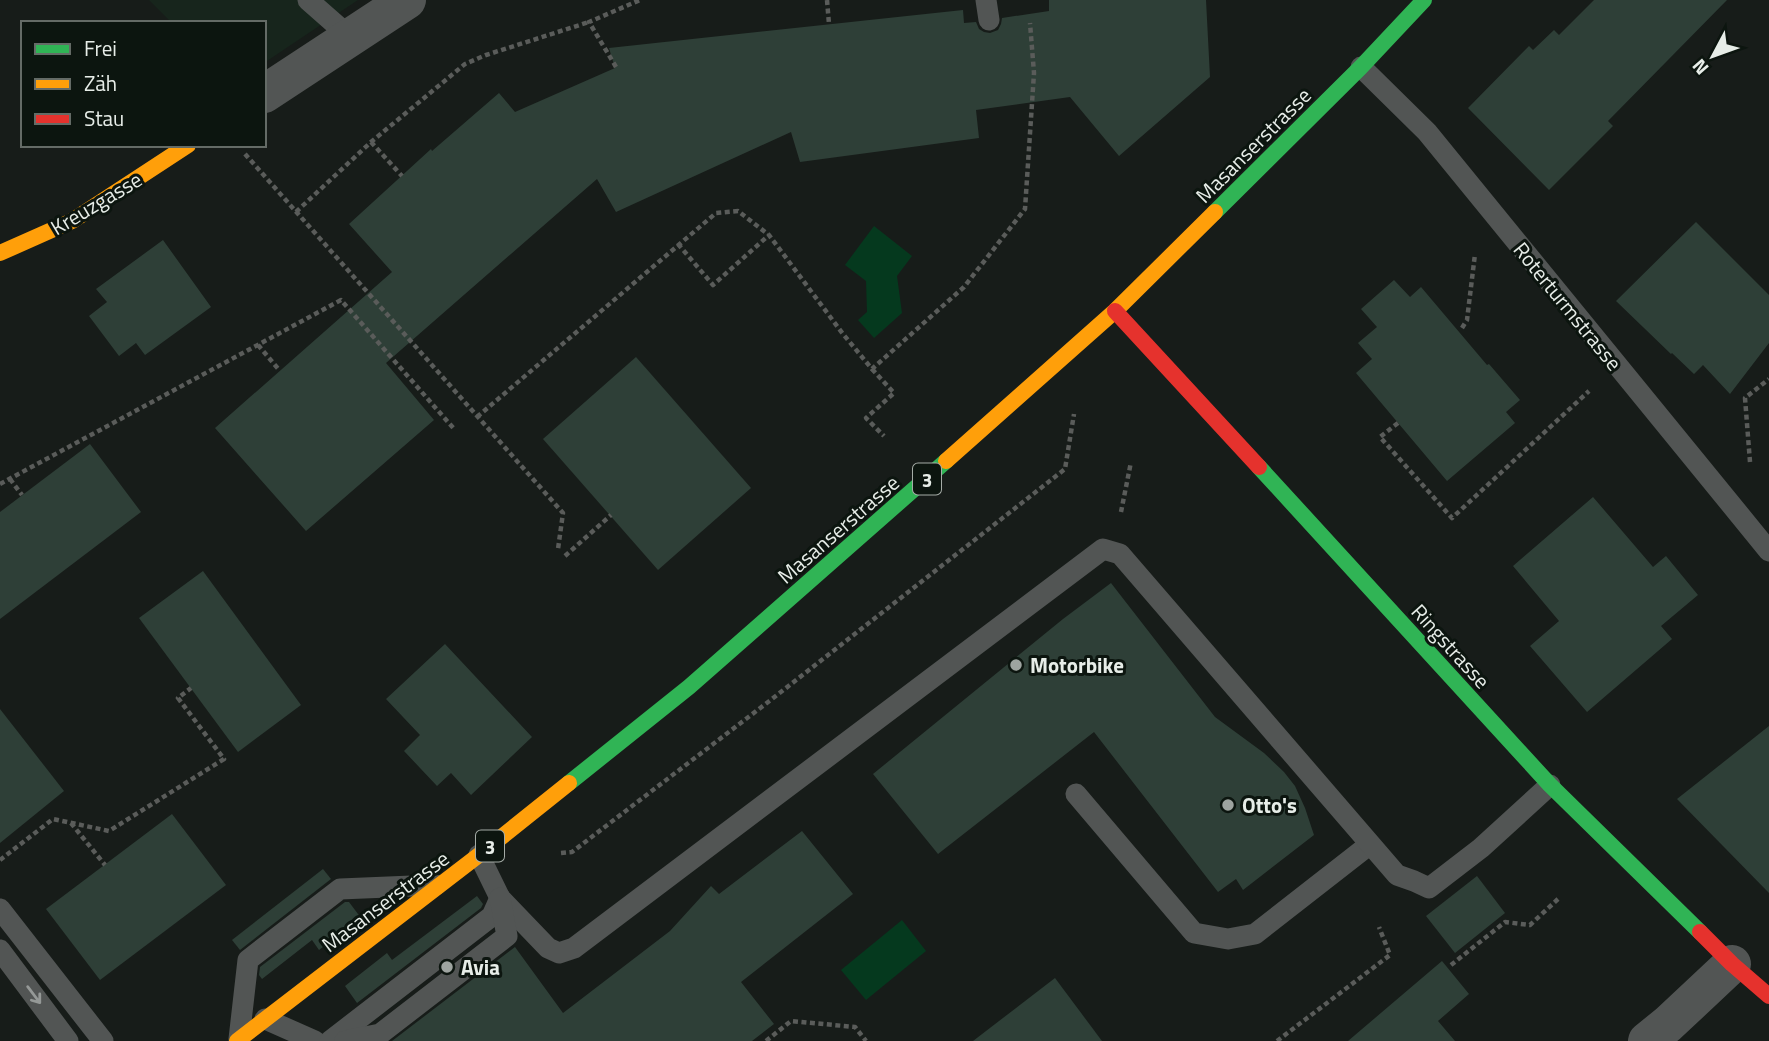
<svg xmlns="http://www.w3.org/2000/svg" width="1769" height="1041" font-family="'Titillium Web',sans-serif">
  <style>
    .built { fill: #17251c }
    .green { fill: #05391e }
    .building { fill: #2e3f37 }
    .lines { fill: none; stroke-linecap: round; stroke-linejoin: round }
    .path { stroke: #5a5c5a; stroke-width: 4.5; stroke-dasharray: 5 3.5; stroke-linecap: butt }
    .lane { stroke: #525554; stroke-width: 21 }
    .street { stroke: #525554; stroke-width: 38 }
    .fast { stroke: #30b455; stroke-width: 16 }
    .slow { stroke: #ff9f0a; stroke-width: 16 }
    .jam { stroke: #e5322d; stroke-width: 16 }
    .oneway { stroke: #959997 }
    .poi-dot { fill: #9ea4a0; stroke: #0c150f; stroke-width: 2.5 }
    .labels { text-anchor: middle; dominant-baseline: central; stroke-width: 6; stroke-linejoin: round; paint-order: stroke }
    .shield { fill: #0c150f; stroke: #a5aca7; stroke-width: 2 }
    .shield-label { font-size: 19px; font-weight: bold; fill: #e7ede8 }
    .street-label { font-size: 21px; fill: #e7ede8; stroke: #0c150f }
    .poi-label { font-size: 21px; font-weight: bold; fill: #e7ede8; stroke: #0c150f; text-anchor: start }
  </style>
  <rect width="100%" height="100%" fill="#171c19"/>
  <path class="built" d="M149 0H358L264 63V23H172Z"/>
  <g class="green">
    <path d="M874 226 912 256 897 276 902 313 874 338 858 320 867 312 866 281 845 265Z"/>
    <path d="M902 920 926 951 866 1000 841 970Z"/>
  </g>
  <g class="building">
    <path d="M1049 0H1206L1210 77 1119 156 1070 97 976 110 979 138 800 162 791 132 616 212 597 179 386 363 434 420 306 531 215 428 392 272 349 224 431 149 432 151 499 93 515 112 615 68 609 48 963 10 964 23 976 22 979 29 984 32 990 33 998 30 1001 24 1002 18 1049 11Z"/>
    <path d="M1594 0H1727L1608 121 1613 126 1549 190 1468 108 1529 46 1533 50 1554 30 1559 35Z"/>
    <path d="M1696 222 1769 295V343L1730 394 1703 365 1694 374 1672 353 1671 354 1616 301Z"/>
    <path d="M163 240 211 307 145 355 136 343 119 356 89 316 107 302 96 289Z"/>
    <path d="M1394 280 1410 297 1421 287 1487 365 1489 364 1520 400 1506 412 1515 423 1447 481 1356 373 1372 359 1358 343 1377 327 1361 309Z"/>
    <path d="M636 357 751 488 658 570 543 439Z"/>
    <path d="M90 444 141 512 0 619V512Z"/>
    <path d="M1593 497 1653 567 1666 556 1698 595 1661 626 1672 639 1587 712 1530 646 1559 621 1513 566Z"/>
    <path d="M203 571 301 705 238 752 139 618Z"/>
    <path d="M1111 583 1215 717 1264 753 1284 772 1295 786 1305 808 1314 835 1243 890 1236 879 1218 892 1094 732 938 854 873 774 1063 619Z"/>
    <path d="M445 644 532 737 471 795 451 773 437 786 404 751 420 735 386 699Z"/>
    <path d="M0 709 64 791 0 843Z"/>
    <path d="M1769 726V893L1677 799Z"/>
    <path d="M172 814 226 885 100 980 46 909Z"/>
    <path d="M802 831 853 894 741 982 774 1024 752 1041H392L515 947 563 1013 670 931 711 886 719 894Z"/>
    <path d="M323 869 331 879 240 950 232 940Z"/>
    <path d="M1477 876 1505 913 1455 953 1426 916Z"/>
    <path d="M477 896 483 904 481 908 357 1003 345 986 387 953 392 960Z"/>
    <path d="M345 902H349L361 918 319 950 312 940 262 979 259 975 260 967Z"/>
    <path d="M1442 961 1469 994 1438 1021 1455 1041H1348Z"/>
    <path d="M1055 978 1102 1041H973Z"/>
  </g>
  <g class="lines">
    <g class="path">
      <path d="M827 0 829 24"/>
      <path d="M616 67 589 22 640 0"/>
      <path d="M371 142 402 176"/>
      <path d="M245 154 563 513 558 549"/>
      <path d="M296 212 371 142 465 64 486 55 589 22"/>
      <path d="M678 244 713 285 769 235"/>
      <path d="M1462 328 1467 320 1475 254"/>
      <path d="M258 345 280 371"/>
      <path d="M872 369 894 393 866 418 884 436"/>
      <path d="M477 417 716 213 738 211 769 235 843 334 872 369 964 287 1025 209 1034 73 1030 23"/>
      <path d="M1398 423 1380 437 1452 518 1589 391"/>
      <path d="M1750 462 1745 398 1769 379"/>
      <path d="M10 479 22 495"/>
      <path d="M0 484 341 300 455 430"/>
      <path d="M1121 512 1131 462"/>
      <path d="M565 556 611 515"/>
      <path d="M71 823 105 865"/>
      <path d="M561 853 572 852 772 699 1065 469 1074 414"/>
      <path d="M0 860 53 819 109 831 224 759 178 698 191 688"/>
      <path d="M1451 965 1505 922 1530 925 1558 899"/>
      <path d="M766 1041 791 1021 855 1027 866 1041"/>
      <path d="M1277 1041 1390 955 1379 927"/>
    </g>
    <g class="lane">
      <path d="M308 0 350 37"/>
      <path d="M986 0 989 20"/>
      <path d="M1361 67 1427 132 1769 551"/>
      <path d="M1076 794 1194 933 1228 939 1255 934 1369 845"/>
      <path d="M479 855 500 898 548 948 559 953 574 948 1103 549 1120 554 1397 875 1414 881 1429 888 1481 848 1550 785"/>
      <path d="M0 909 103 1041"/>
      <path d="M0 950 68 1041"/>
      <path d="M265 1019 315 1041"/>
      <path d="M239 1039 248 960 340 889 436 885"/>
      <path d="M330 1041 492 916 500 898"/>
      <path d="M345 1041 380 1034 507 936 500 898"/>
    </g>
    <g class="street">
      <path d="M264 94 407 0"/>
      <path d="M1647 1041 1668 1024 1732 964"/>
    </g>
    <g class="fast">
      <path d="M1215 212 1361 67 1424 0"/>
      <path d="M1259 467 1550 785 1700 932"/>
      <path d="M569 783 689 687 946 461"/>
    </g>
    <g class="slow">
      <path d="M0 253 72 221 188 145"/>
      <path d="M946 461 1115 311 1215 212"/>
      <path d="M237 1041 479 855 569 783"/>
    </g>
    <g class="jam">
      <path d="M1115 311 1259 467"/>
      <path d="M1700 932 1732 964 1769 996"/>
    </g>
  </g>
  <defs><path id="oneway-shaft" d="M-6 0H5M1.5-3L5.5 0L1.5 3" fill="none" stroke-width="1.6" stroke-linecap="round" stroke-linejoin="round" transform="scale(1.75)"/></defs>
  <use class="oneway" href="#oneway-shaft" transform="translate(34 995) rotate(53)"/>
  <g class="poi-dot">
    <circle cx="1016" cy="665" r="7"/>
    <circle cx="1228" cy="805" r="7"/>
    <circle cx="447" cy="967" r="7"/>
  </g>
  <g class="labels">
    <g class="shield">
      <rect x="913" y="463.5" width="28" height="31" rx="5"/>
      <rect x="476" y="830.5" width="28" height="31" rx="5"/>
    </g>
    <g class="shield-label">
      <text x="927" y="479">3</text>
      <text x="490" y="846">3</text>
    </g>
    <g class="street-label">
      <text transform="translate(1253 145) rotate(-45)">Masanserstrasse</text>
      <text transform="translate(96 203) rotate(-31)">Kreuzgasse</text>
      <text transform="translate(1568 306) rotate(51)">Roterturmstrasse</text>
      <text transform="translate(838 529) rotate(-41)">Masanserstrasse</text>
      <text transform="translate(1451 646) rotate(48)">Ringstrasse</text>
      <text transform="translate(385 901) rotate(-37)">Masanserstrasse</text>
    </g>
    <g class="poi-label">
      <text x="1030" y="665">Motorbike</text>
      <text x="1242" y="805">Otto's</text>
      <text x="461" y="967">Avia</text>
    </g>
  </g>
  <rect x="21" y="21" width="245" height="126" fill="#0c150f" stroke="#646b66" stroke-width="2"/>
  <rect x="35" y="44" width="35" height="10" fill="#30b455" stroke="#646b66" stroke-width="2"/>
  <text x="84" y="56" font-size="21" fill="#e7ede8">Frei</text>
  <rect x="35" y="79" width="35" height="10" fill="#ff9f0a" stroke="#646b66" stroke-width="2"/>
  <text x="84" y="91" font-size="21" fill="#e7ede8">Zäh</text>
  <rect x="35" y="114" width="35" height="10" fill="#e5322d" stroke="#646b66" stroke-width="2"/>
  <text x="84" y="126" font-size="21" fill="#e7ede8">Stau</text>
  <g transform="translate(1713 56) rotate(229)" stroke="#0c150f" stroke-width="5" paint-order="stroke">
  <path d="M0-5L12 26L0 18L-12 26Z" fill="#e7ede8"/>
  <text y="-10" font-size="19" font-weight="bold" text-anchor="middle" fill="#e7ede8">N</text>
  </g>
</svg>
